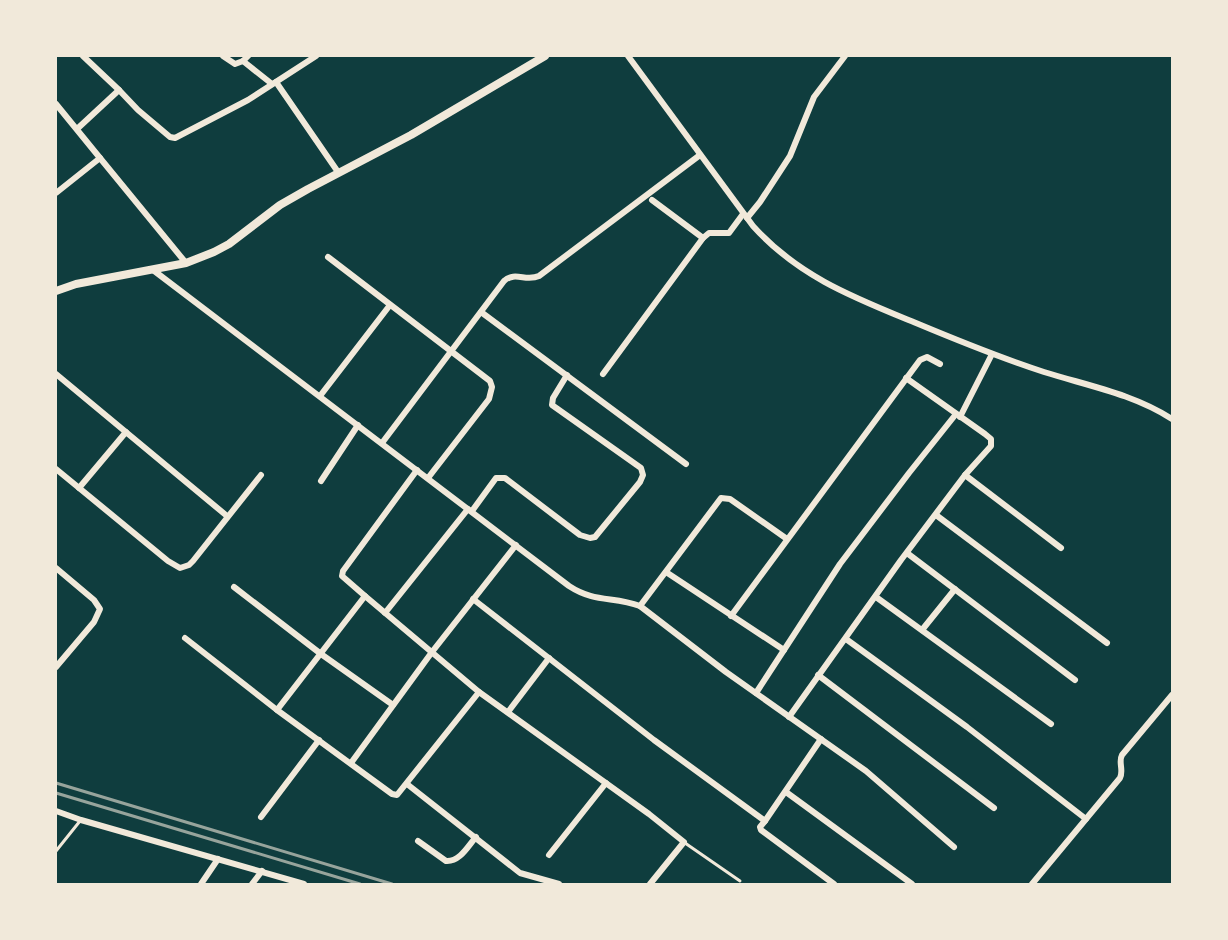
<svg xmlns="http://www.w3.org/2000/svg" width="1228" height="940" font-family="Jost,sans-serif">
  <style>
    .lines { fill: none; stroke-linecap: round; stroke-linejoin: round }
    .service { stroke: #f1e9da; stroke-width: 3 }
    .minor { stroke: #f1e9da; stroke-width: 6 }
    .tertiary { stroke: #f1e9da; stroke-width: 8 }
    .rail { stroke: #97a49c; stroke-width: 3 }
  </style>
  <rect width="100%" height="100%" fill="#0f3d3e"/>
  <g class="lines">
    <g class="service">
      <path d="M685 843 740 881"/>
      <path d="M56 851 80 821"/>
    </g>
    <g class="minor">
      <path d="M83 56 119 90"/>
      <path d="M223 56 235 64 243 61 248 56"/>
      <path d="M628 56 753 226C799 277 855 298 916 323 959 341 1001 358 1044 372 1089 386 1133 394 1172 419"/>
      <path d="M243 61 272 84"/>
      <path d="M276 82 338 172"/>
      <path d="M56 104 100 158"/>
      <path d="M77 129 119 90 138 110 170 137 175 138 248 100 316 56"/>
      <path d="M56 193 100 158 186 263"/>
      <path d="M652 200 703 238"/>
      <path d="M747 218 760 202 790 156 814 97 845 56"/>
      <path d="M328 257 490 381 492 387 489 399 428 478"/>
      <path d="M153 270 569 586C595 603 613 596 640 606L726 672 866 771 954 847"/>
      <path d="M481 312 686 464"/>
      <path d="M56 374 227 516"/>
      <path d="M603 374 703 238 709 233H729L743 214"/>
      <path d="M320 396 390 305"/>
      <path d="M960 417 992 354"/>
      <path d="M382 443 504 281C515 271 526 282 539 276L700 155"/>
      <path d="M56 469 168 561 180 568 189 565 193 561 261 475"/>
      <path d="M417 470 343 571 342 576 365 596 277 710 392 794 397 795 479 692"/>
      <path d="M965 475 1061 548"/>
      <path d="M321 481 358 425"/>
      <path d="M79 488 126 432"/>
      <path d="M472 511 496 478H505L580 535 590 538 595 537 640 482 643 475 641 468 552 405 553 398 567 375"/>
      <path d="M936 515 1107 643"/>
      <path d="M907 553 1075 680"/>
      <path d="M56 568 94 600 100 609 94 622 56 667"/>
      <path d="M666 572 784 650"/>
      <path d="M234 587 321 654 393 705"/>
      <path d="M365 596 479 692 649 814 684 842 650 884"/>
      <path d="M876 597 1051 724"/>
      <path d="M473 599 654 740 765 821 821 739"/>
      <path d="M640 606 721 498 730 499 787 539"/>
      <path d="M385 613 468 509"/>
      <path d="M731 616 920 360 927 357 940 364"/>
      <path d="M922 630 955 589"/>
      <path d="M185 638 277 710"/>
      <path d="M846 639 967 727 1086 819"/>
      <path d="M818 675 994 808"/>
      <path d="M756 693 840 564 909 473 956 414"/>
      <path d="M508 712 549 658"/>
      <path d="M789 717 901 560 965 475 991 446V439L985 434 906 378"/>
      <path d="M351 763 432 652 516 545"/>
      <path d="M407 784 520 873 559 884"/>
      <path d="M786 792 912 884"/>
      <path d="M56 811 81 820 304 884"/>
      <path d="M261 817 319 740"/>
      <path d="M765 821 760 827 761 830 834 884"/>
      <path d="M418 841 446 861C460 862 468 846 476 837"/>
      <path d="M549 855 606 783"/>
      <path d="M201 884 218 859"/>
      <path d="M252 884 262 871"/>
      <path d="M1032 884 1120 778C1124 770 1118 762 1122 755L1172 695"/>
    </g>
    <path class="tertiary" d="M56 291 76 284 186 263 214 252 229 244 280 205 308 189 411 135 545 56"/>
    <g class="rail">
      <path d="M56 783 392 884"/>
      <path d="M56 793 360 884"/>
    </g>
  </g>
  <rect width="1228" height="940" fill="none" stroke="#f1e9da" stroke-width="114"/>
</svg>
